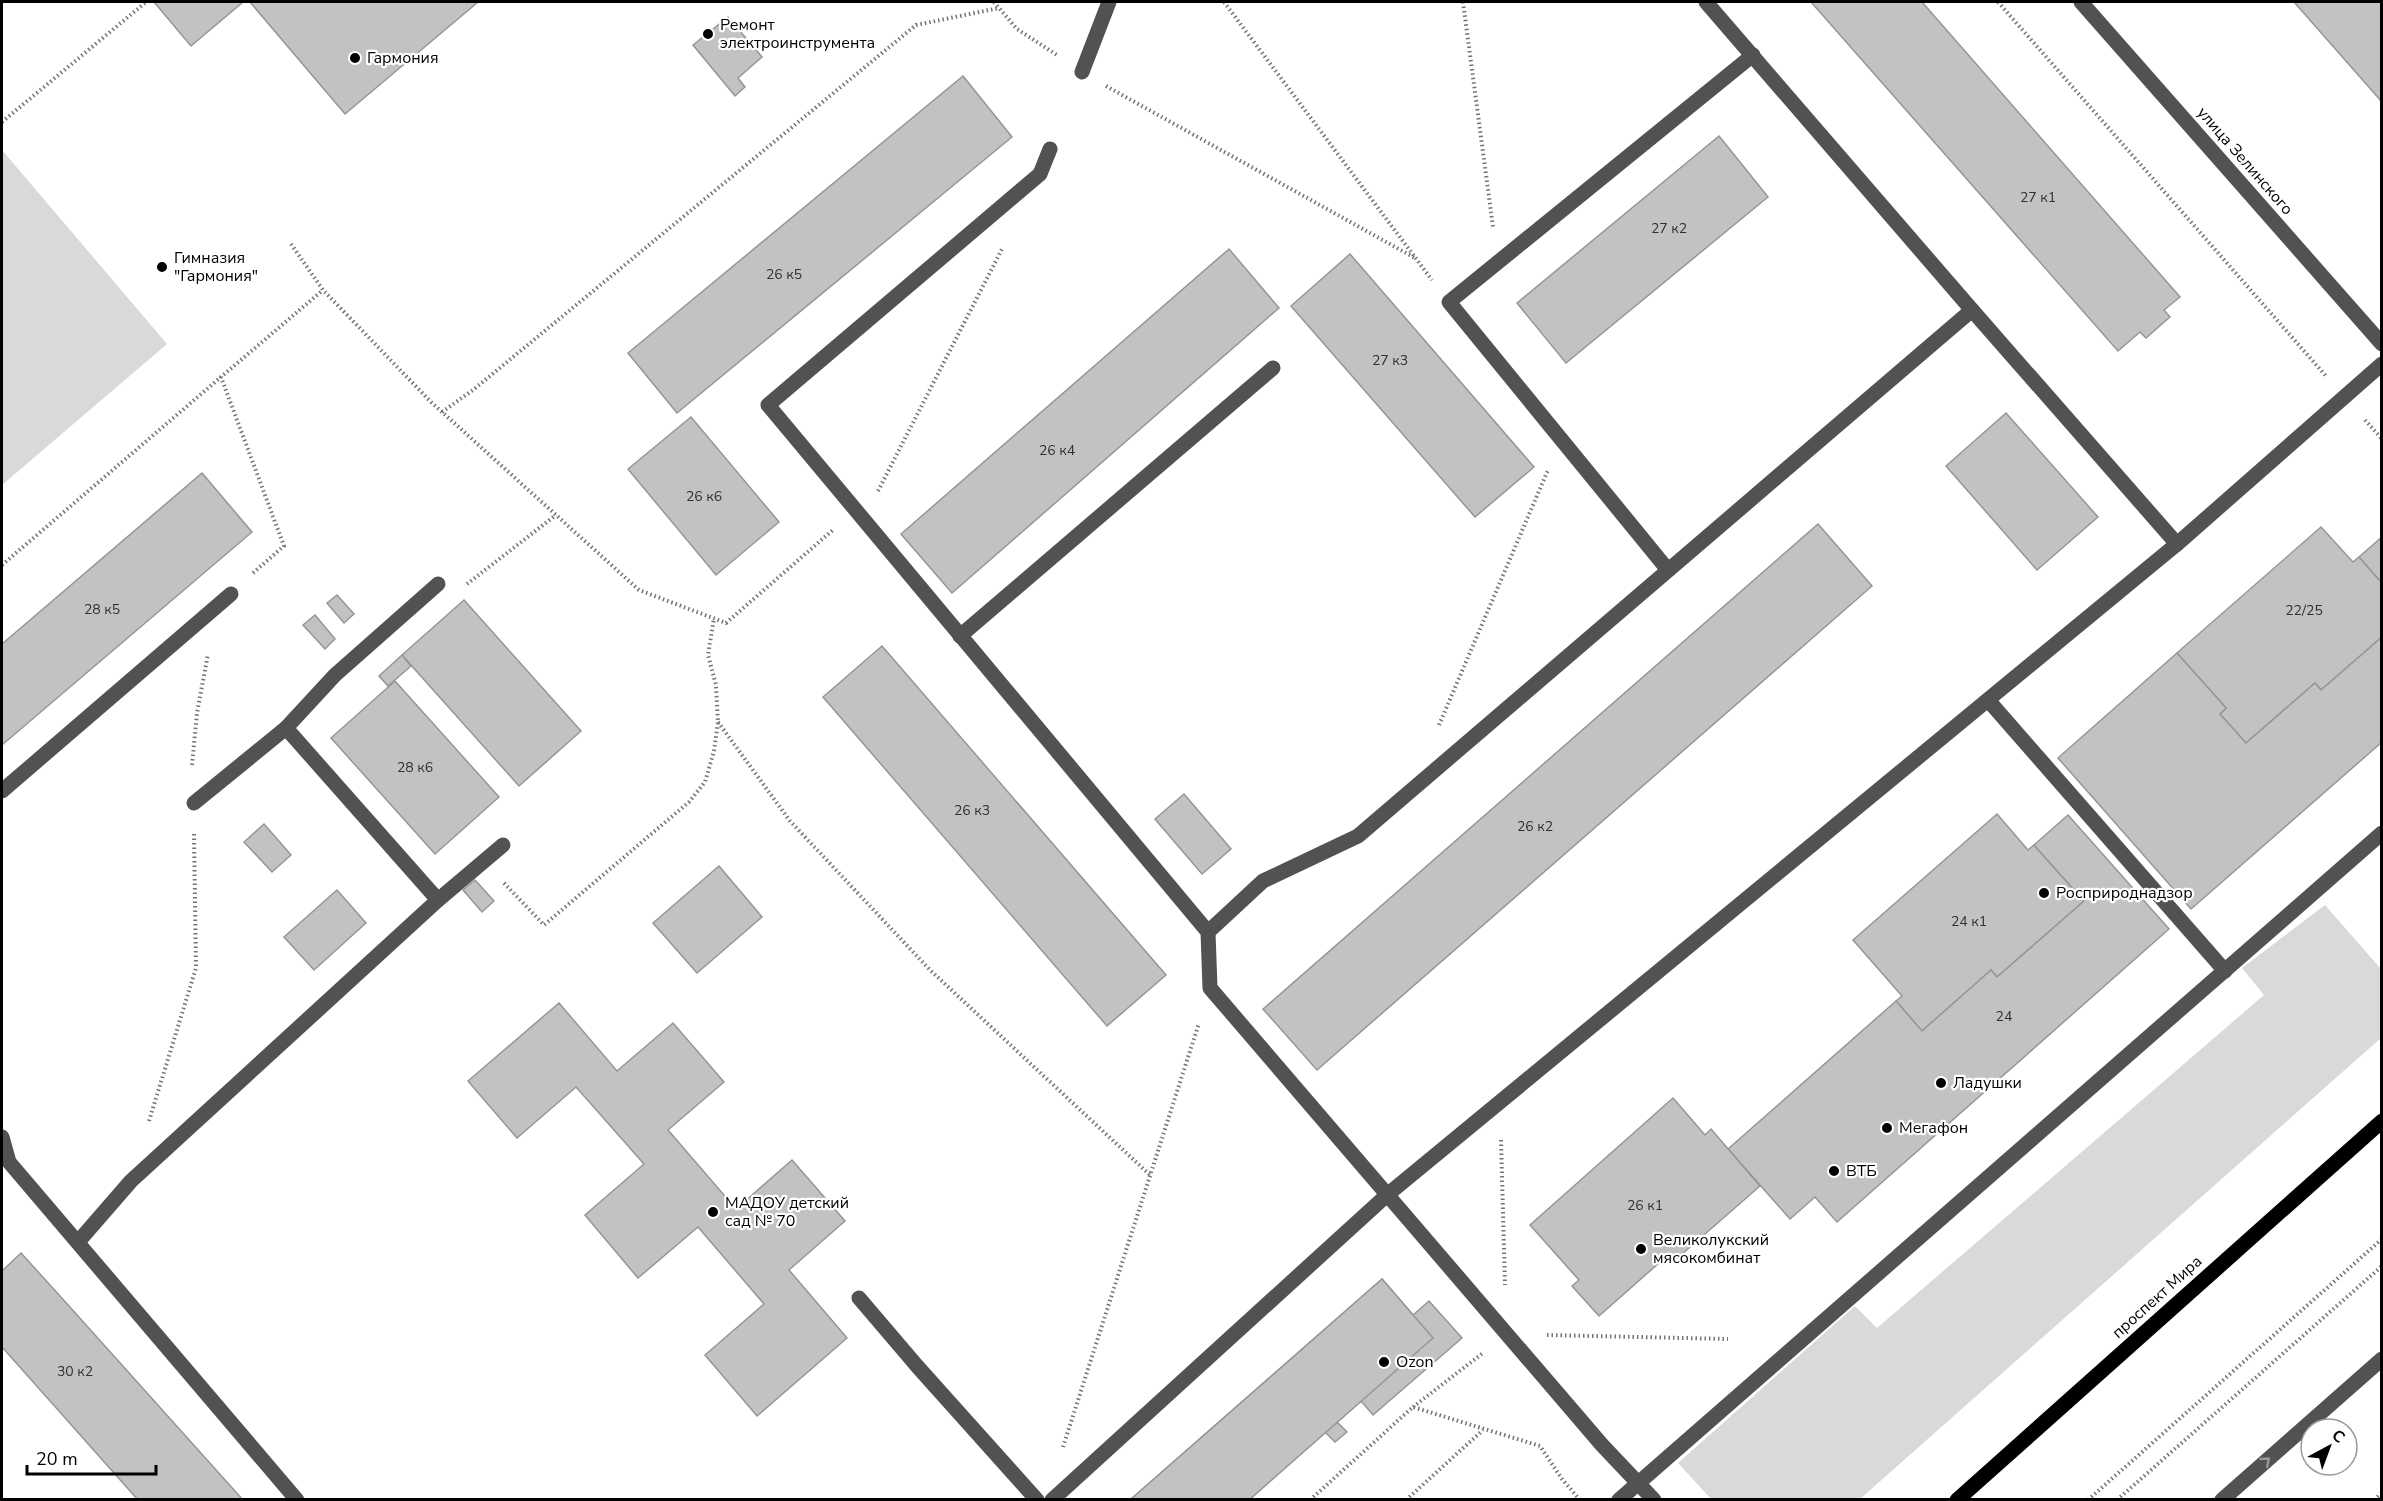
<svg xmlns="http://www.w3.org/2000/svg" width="2383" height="1501" font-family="'Nunito Sans',sans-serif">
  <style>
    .green { fill: #d9d9d9 }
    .building { fill: #c2c2c2; stroke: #969696; stroke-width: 1.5 }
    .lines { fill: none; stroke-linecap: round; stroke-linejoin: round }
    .path { stroke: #747474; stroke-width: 4; stroke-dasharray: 1.5 3; stroke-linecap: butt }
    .minor { stroke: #525252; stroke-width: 15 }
    .major { stroke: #000; stroke-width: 15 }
    .oneway { stroke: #979797 }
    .poi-dot { fill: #000; stroke: #fff; stroke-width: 2 }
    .labels { text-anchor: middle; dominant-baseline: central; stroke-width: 4.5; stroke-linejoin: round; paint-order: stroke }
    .number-label { font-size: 14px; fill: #303030 }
    .poi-label { font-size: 16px; fill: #000; stroke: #fff; text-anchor: start }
    .street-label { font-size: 16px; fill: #000; stroke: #fff }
  </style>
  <rect width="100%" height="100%" fill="#fff"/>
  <g class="green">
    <path d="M2 150 167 344 2 485Z"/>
    <path d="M2325 905 2381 969V1038L1860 1499H1711L1678 1463 1855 1306 1877 1328 2264 995 2242 968Z"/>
  </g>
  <g class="building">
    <path d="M154 2H243L191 46Z"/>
    <path d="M250 2H478L345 114Z"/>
    <path d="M1811 2H1922L2180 297 2164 310 2170 317 2146 338 2140 332 2118 351Z"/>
    <path d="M2294 2H2382V102Z"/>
    <path d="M728 17 762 57 738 78 745 87 735 96 693 45Z"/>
    <path d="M963 76 1012 137 677 413 628 353Z"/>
    <path d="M1719 136 1768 197 1566 363 1517 303Z"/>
    <path d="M1229 249 1279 308 952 593 901 534Z"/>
    <path d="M1350 254 1534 467 1475 517 1291 306Z"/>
    <path d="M2006 413 2098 517 2037 570 1946 466Z"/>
    <path d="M691 417 779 522 716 575 628 469Z"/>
    <path d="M202 473 252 532 2 745V644Z"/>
    <path d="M1818 524 1872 586 1317 1070 1263 1009Z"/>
    <path d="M2321 527 2353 562 2359 557 2382 583V637L2321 690 2315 683 2246 743 2220 714 2226 708 2177 653Z"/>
    <path d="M2382 537V583L2359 557Z"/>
    <path d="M337 595 354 614 344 623 327 603Z"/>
    <path d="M464 600 581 731 519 786 402 655Z"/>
    <path d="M315 615 335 639 325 649 303 625Z"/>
    <path d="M2382 637V742L2191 909 2058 758 2177 653 2226 708 2220 714 2246 743 2315 683 2321 690Z"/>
    <path d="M882 646 1166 975 1107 1026 823 697Z"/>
    <path d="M402 655 411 666 388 686 379 676Z"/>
    <path d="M395 681 499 797 435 854 331 738Z"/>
    <path d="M1184 794 1231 849 1202 874 1155 819Z"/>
    <path d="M1997 814 2028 850 2034 845 2084 901 1997 977 1991 970 1922 1031 1896 1001 1902 996 1853 940Z"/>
    <path d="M2068 815 2169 929 1837 1222 1815 1197 1790 1219 1728 1149 1896 1001 1922 1031 1991 970 1997 977 2084 901 2034 845Z"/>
    <path d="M264 824 291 855 272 872 244 842Z"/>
    <path d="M719 866 762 917 697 973 653 923Z"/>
    <path d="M475 880 494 901 482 912 463 890Z"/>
    <path d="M337 890 366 923 314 970 284 937Z"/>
    <path d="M559 1003 617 1071 673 1023 724 1082 668 1130 736 1209 792 1160 845 1221 789 1270 847 1338 757 1416 705 1355 764 1304 698 1227 638 1278 585 1215 644 1164 576 1087 517 1138 468 1081Z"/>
    <path d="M1673 1098 1705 1135 1711 1129 1760 1186 1673 1262 1668 1255 1599 1316 1572 1286 1579 1280 1530 1225Z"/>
    <path d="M21 1253 69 1306 243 1500H138L2 1347V1271Z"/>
    <path d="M1382 1279 1413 1315 1429 1301 1462 1338 1373 1415 1361 1401 1337 1422 1347 1432 1335 1442 1325 1432 1248 1500H1130Z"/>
    <path d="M1382 1279 1433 1338 1249 1500H1130Z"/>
  </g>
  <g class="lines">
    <g class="path">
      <path d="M994 2 1017 29 1057 55"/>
      <path d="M1224 2 1432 280"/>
      <path d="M1463 2 1493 227"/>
      <path d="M1998 2 2326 376"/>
      <path d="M1106 86 1415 258"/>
      <path d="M2 122 146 2"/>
      <path d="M291 244 323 290 431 402 639 590 726 623 834 529"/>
      <path d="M442 412 473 390 916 25 999 8"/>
      <path d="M2365 420 2382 439"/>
      <path d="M878 491 1003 247"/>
      <path d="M2 565 221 377"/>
      <path d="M253 573 284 546 221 377 323 290"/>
      <path d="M467 584 556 515"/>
      <path d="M718 722 790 821 930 970 1150 1175"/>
      <path d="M1439 725 1548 470"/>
      <path d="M192 765 197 713 208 654"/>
      <path d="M504 883 544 925 689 802 705 782 714 751 718 722 716 685 708 655 714 618"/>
      <path d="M149 1121 196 968 194 833"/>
      <path d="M1501 1140 1505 1285"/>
      <path d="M1547 1335 1728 1339"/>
      <path d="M1413 1407 1483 1353"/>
      <path d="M1063 1447 1199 1023"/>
      <path d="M1310 1500 1413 1407 1540 1446 1562 1479 1580 1500"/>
      <path d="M1406 1500 1483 1430"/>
      <path d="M2088 1500 2382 1239"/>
      <path d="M2117 1500 2382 1266"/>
      <path d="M2374 1500 2382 1493"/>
    </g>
    <g class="minor">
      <path d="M1706 2 1972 310 2177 544"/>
      <path d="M2081 2 2382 344"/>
      <path d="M1082 72 1109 2"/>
      <path d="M1050 149 1040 174 768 405 1208 932 1210 988 1602 1445 1654 1500"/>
      <path d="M1668 570 1449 302 1753 55"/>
      <path d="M960 636 1273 368"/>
      <path d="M1988 700 2225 971"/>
      <path d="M286 728 438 900"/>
      <path d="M2 791 231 594"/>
      <path d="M194 803 286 728 335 675 438 584"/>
      <path d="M1208 932 1263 881 1358 836 1972 310"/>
      <path d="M2 1137 9 1162 297 1500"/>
      <path d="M78 1242 131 1181 438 900 503 845"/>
      <path d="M859 1298 917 1366 1037 1500"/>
      <path d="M1052 1500 1387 1195 2177 544 2382 364"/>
      <path d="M1619 1500 2382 833"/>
      <path d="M2222 1500 2382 1359"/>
    </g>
    <path class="major" d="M1957 1500 2382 1121"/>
  </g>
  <defs><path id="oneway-chevron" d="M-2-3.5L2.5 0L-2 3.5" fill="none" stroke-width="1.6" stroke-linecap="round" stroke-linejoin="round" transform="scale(1.5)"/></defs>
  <use class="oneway" href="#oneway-chevron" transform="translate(2266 1461) rotate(-41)"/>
  <g class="poi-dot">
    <circle cx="708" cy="34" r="6"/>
    <circle cx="355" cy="58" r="6"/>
    <circle cx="162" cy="267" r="6"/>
    <circle cx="2044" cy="893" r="6"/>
    <circle cx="1941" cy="1083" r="6"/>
    <circle cx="1887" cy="1128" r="6"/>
    <circle cx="1834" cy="1171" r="6"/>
    <circle cx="713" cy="1212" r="6"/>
    <circle cx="1641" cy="1249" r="6"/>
    <circle cx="1384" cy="1362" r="6"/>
  </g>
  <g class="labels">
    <g class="number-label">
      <text x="2038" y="197">27 к1</text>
      <text x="1669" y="228">27 к2</text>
      <text x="784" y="274">26 к5</text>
      <text x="1390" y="360">27 к3</text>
      <text x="1057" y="450">26 к4</text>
      <text x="704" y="496">26 к6</text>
      <text x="102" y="609">28 к5</text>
      <text x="2304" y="610">22/25</text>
      <text x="415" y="767">28 к6</text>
      <text x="972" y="810">26 к3</text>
      <text x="1535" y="826">26 к2</text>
      <text x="1969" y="921">24 к1</text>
      <text x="2004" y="1016">24</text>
      <text x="1645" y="1205">26 к1</text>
      <text x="75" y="1371">30 к2</text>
    </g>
    <g class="poi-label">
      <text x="720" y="25">Ремонт<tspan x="720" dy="18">электроинструмента</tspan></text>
      <text x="367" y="58">Гармония</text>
      <text x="174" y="258">Гимназия<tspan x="174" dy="18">"Гармония"</tspan></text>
      <text x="2056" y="893">Росприроднадзор</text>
      <text x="1953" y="1083">Ладушки</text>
      <text x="1899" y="1128">Мегафон</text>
      <text x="1846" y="1171">ВТБ</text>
      <text x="725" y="1203">МАДОУ детский<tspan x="725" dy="18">сад № 70</tspan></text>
      <text x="1653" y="1240">Великолукский<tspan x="1653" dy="18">мясокомбинат</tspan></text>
      <text x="1396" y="1362">Ozon</text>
    </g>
    <g class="street-label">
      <text transform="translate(2245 161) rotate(49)">улица Зелинского</text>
      <text transform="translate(2157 1297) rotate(-42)">проспект Мира</text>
    </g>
  </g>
  <rect width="2383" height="1501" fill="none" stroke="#000000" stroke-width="6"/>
  <g transform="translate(2329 1447) rotate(41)"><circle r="28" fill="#ffffff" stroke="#999999" stroke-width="1.5"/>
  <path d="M0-4.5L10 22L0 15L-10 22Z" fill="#000000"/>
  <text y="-9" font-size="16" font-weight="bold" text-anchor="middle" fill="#000000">С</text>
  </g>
  <path d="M27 1465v9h129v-9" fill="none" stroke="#000000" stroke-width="3"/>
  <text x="36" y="1465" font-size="18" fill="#000000" stroke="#ffffff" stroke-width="4.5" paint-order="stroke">20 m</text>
</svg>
